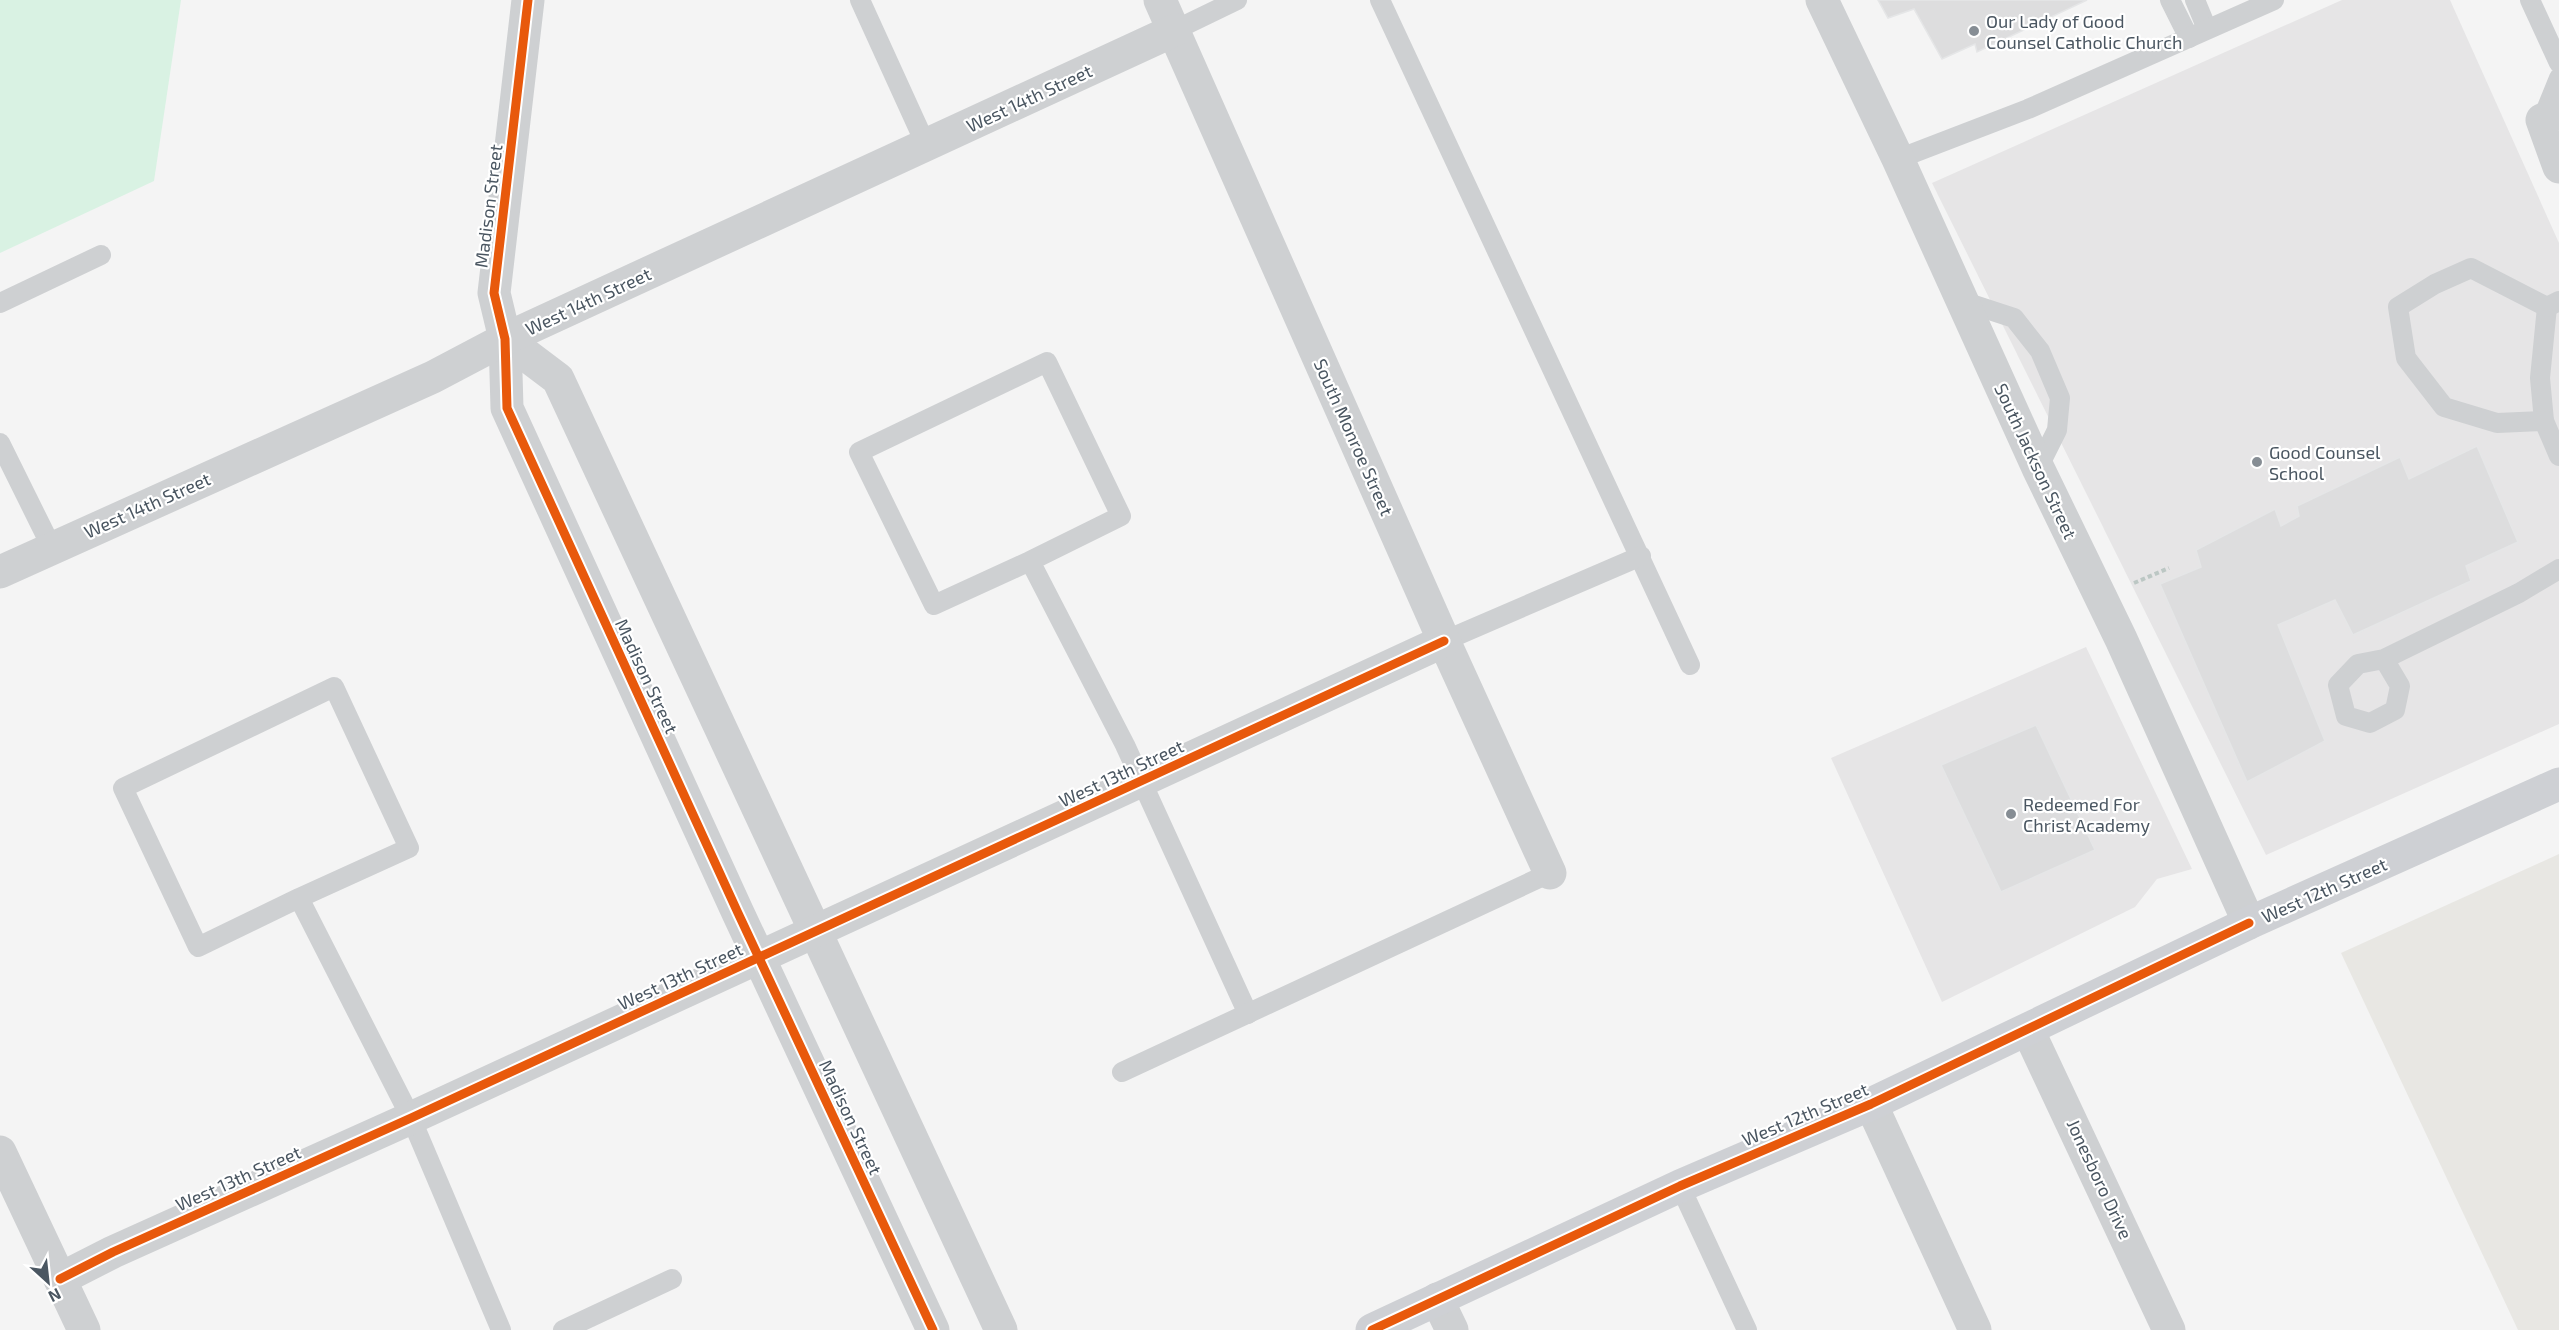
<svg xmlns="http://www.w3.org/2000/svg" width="2559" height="1330" font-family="'Exo 2',sans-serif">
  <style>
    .commercial { fill: #e8e7e3 }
    .education { fill: #e6e5e6 }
    .green { fill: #d9f2e3 }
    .building { fill: #ddddde; stroke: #e5e6e7; stroke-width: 1.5 }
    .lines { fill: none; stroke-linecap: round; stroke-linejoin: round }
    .path { stroke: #bcc7c4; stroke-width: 4; stroke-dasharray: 4.5 3; stroke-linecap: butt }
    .service { stroke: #ced0d2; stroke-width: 20 }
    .minor { stroke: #ced0d2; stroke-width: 33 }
    .tertiary { stroke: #ced0d2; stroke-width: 33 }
    .secondary { stroke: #ced0d4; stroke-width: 33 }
    .cycleway-casing { stroke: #fff; stroke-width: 13 }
    .cycleway { stroke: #e8590c; stroke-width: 9 }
    .poi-dot { fill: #868d94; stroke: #fff; stroke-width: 2 }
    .labels { text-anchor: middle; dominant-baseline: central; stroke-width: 4.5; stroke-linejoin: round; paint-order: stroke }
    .poi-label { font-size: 18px; fill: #4a5661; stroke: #fff; text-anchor: start }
    .street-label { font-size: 18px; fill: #4a5661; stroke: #fff }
  </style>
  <rect width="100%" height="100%" fill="#f4f4f4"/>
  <path class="commercial" d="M2559 854V1330H2518L2341 953Z"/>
  <g class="education">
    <path d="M2342 0H2450L2559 243V724L2266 855 1932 183Z"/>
    <path d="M2086 647 2192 869 2157 879 2135 907 1942 1002 1831 758Z"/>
  </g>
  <path class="green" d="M0 0H181L154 181 0 253Z"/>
  <g class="building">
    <path d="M1878 0H2087L1977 52 1975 44 1942 59 1914 9 1888 18Z"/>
    <path d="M2477 446 2518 542 2466 566 2471 581 2353 635 2335 600 2278 625 2325 741 2247 782 2160 584 2201 567 2196 550 2275 509 2281 526 2299 516 2297 506 2400 457 2409 479Z"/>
    <path d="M2036 725 2095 850 2001 892 1941 765Z"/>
  </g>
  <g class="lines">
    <path class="path" d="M2134 583 2169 568"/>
    <g class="service">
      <path d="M860 0 926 145"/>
      <path d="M1380 0 1690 665"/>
      <path d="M2170 0 2189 38"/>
      <path d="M2195 0 2207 29"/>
      <path d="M2530 0 2559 63"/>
      <path d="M1175 30 1237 0"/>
      <path d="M2542 120 2559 78"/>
      <path d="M1898 159 2028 109 2274 0"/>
      <path d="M1962 301 2014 318 2040 351 2060 398 2057 430 2038 468"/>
      <path d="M0 303 101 255"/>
      <path d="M2547 307 2540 378 2544 421 2559 456"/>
      <path d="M2544 421 2497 423 2444 407 2406 358 2398 307 2435 284 2471 268 2547 307 2559 301"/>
      <path d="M0 443 52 548"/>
      <path d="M1030 561 934 605 859 452 1047 362 1121 516 1030 561 1125 745 1248 1014"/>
      <path d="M1444 641 1641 556"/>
      <path d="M2384 659 2400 686 2395 710 2370 723 2346 716 2338 685 2358 664 2384 659 2519 593 2559 569"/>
      <path d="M299 898 198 947 123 788 334 687 409 848 299 898 411 1118 501 1330"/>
      <path d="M1122 1072 1550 873"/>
      <path d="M1680 1186 1747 1330"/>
      <path d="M563 1330 672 1279"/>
    </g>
    <g class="minor">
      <path d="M528 0 494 293 505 339 507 408 738 913 933 1330"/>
      <path d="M1160 0 1444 641 1550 873"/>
      <path d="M1822 0 1898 159 2038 468 2121 639 2249 923"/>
      <path d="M2559 112 2542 120 2559 167"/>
      <path d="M505 339 558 379 1001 1330"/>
      <path d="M0 572 433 377 505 339 1175 30"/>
      <path d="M0 1152 84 1330"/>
      <path d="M60 1279 113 1252 411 1118 1444 641"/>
      <path d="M1437 1299 1452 1330"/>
    </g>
    <g class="tertiary">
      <path d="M2028 1030 2169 1330"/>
      <path d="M1871 1104 1975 1330"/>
    </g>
    <path class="secondary" d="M1372 1330 1680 1186 1871 1104 2249 923 2559 784"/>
    <defs>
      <g id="cycleway">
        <path d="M528 0 494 293 505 339 507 408 738 913 933 1330"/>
        <path d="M60 1279 113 1252 411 1118 1444 641"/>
        <path d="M1372 1330 1680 1186 1871 1104 2249 923"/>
      </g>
    </defs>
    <use href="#cycleway" class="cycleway-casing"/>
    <use href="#cycleway" class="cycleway"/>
  </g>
  <g class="poi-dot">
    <circle cx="1974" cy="31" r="6"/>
    <circle cx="2257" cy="462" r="6"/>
    <circle cx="2011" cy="814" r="6"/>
  </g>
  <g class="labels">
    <g class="poi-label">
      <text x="1986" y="21">Our Lady of Good<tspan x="1986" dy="21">Counsel Catholic Church</tspan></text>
      <text x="2269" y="452">Good Counsel<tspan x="2269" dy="21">School</tspan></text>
      <text x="2023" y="804">Redeemed For<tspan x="2023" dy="21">Christ Academy</tspan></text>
    </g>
    <g class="street-label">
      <text transform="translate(1029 98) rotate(-25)">West 14th Street</text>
      <text transform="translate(488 206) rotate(-83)">Madison Street</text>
      <text transform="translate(588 301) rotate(-25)">West 14th Street</text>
      <text transform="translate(1354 437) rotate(66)">South Monroe Street</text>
      <text transform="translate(2036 461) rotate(65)">South Jackson Street</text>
      <text transform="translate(147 505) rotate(-24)">West 14th Street</text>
      <text transform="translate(647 676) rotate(65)">Madison Street</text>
      <text transform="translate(1121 773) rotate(-25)">West 13th Street</text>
      <text transform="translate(2324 890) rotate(-24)">West 12th Street</text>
      <text transform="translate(680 976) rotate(-25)">West 13th Street</text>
      <text transform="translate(1805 1114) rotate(-23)">West 12th Street</text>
      <text transform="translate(851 1117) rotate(65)">Madison Street</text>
      <text transform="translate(238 1178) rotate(-24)">West 13th Street</text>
      <text transform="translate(2100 1179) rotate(65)">Jonesboro Drive</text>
    </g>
  </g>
  <g transform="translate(48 1282) rotate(153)" stroke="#ffffff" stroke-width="4.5" paint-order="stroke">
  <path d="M0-4.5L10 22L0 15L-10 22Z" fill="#4a5661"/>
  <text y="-9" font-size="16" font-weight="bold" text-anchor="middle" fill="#4a5661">N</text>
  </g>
</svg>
